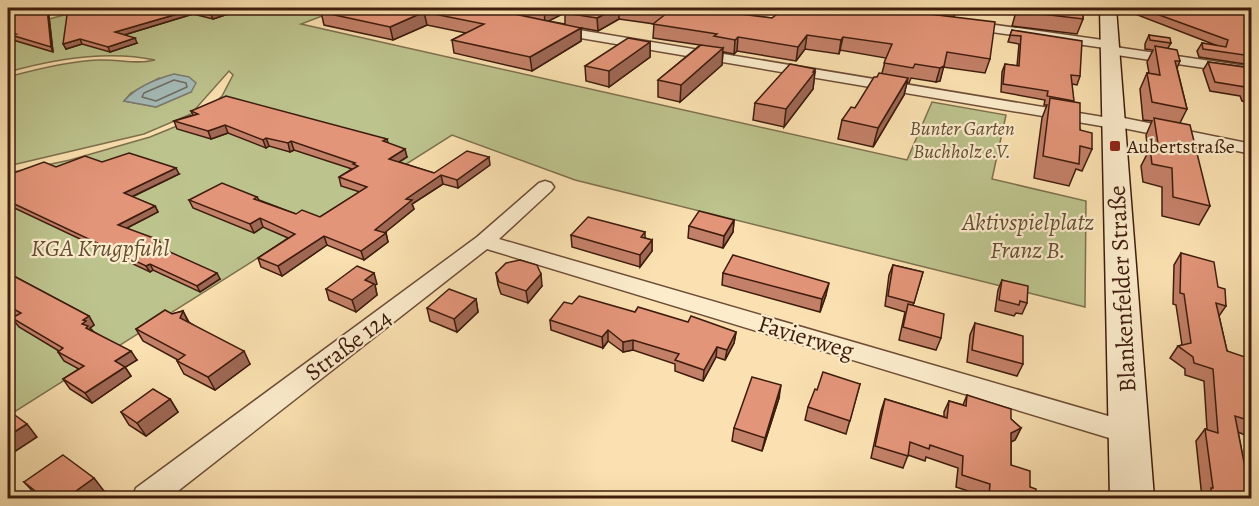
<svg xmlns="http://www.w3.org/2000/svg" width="1259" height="506" font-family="Alegreya,serif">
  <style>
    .green { fill: #bdc38d; stroke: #7e704d; stroke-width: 1.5; fill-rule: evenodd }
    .water { fill: #a4bbb8; stroke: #7b7b74; stroke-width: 1.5 }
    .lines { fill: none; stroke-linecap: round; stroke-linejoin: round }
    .shore { stroke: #716c62; stroke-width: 1.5 }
    .street-casing { stroke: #6d4d36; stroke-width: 3 }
    .secondary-casing { stroke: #3e1c0d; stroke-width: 3 }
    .street { fill: #fceccc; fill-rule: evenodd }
    .secondary { fill: #fceccc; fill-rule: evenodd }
    .wall { fill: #c38068; stroke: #3e1c0d; stroke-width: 1.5 }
    .shaded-wall { fill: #9f6855; stroke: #3e1c0d; stroke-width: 1.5 }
    .building { fill: #e39579; stroke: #3e1c0d; stroke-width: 1.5 }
    .poi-dot { fill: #8f2418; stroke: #fceccc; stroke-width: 2 }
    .labels { text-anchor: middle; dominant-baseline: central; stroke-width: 4.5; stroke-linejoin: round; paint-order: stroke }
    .far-park-label { font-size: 20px; font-style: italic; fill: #644e33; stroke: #fceccc }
    .far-poi-label { font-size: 20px; fill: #3e1c0d; stroke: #fceccc; text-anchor: start }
    .park-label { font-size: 24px; font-style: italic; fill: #644e33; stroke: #fceccc }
    .street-label { font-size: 24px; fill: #3e1c0d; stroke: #fceccc }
  </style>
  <rect width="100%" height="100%" fill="#fbe1b1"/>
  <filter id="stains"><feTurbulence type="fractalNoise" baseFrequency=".00333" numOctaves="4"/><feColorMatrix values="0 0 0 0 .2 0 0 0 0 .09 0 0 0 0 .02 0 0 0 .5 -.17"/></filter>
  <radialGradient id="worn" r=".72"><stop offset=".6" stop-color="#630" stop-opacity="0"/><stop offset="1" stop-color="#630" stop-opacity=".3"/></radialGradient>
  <path class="green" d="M91 8H343L301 24 907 160 932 102 1006 115 992 179 1086 201 1085 307 575 180 452 135 8 416V173L70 160 150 137 199 117 222 96 233 75 229 71 191 114 144 134 8 166V77C37 69 69 61 99 60 118 59 137 65 155 60 108 50 54 59 8 72V10L45 20ZM159 78 191 92 156 107 124 101 131 93Z"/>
  <path class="water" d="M174 74 189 77 196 83 191 92 156 107 124 101C136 87 156 79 174 74Z"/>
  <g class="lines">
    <path class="shore" d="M174 80 186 83 187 87 156 101 142 97 144 93Z"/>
    <defs>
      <g id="street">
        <path d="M967 21 1110 41 1114 42 1115 47 1252 67V75L1110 54 1105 53V48L963 28 961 25Z"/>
        <path d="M555 26 1109 118 1114 116 1252 144V154L1118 127 1113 128 551 33V27Z"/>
        <path d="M545 181 551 183 554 187 551 191 499 239 1129 422 1139 425 1143 433 1139 441 1129 444 487 249 169 498H132L136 488 477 237 539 183Z"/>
      </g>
      <path id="secondary" d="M1100 8H1116L1154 498H1110Z"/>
    </defs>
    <use href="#street" class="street-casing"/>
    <use href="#secondary" class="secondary-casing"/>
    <use href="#street" class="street"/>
    <use href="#secondary" class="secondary"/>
  </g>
  <g class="wall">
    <path d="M8 8H48L53 52 13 40 11 36 8 35Z"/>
    <path d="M68 8H246L213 19 193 14 124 35 137 43 110 52 82 44 66 49Z"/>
    <path d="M333 8H574L548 21 565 24V13L574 8H734V13L772 18 785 8H883L927 14 928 8H957L954 17 990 59 985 73 943 67 940 81 936 82 911 78 909 83 907 82 904 95 873 147 838 139 842 120 855 108 877 77 882 73 886 58 840 50 839 54 805 49 796 61 737 51 734 54 723 52 722 65 680 102 658 97V80L700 45 653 38 654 24 619 19 598 31 581 28V41L532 71 454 53 452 40 466 33 427 25 393 40 324 25 321 12Z"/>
    <path d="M1017 8H1083V19L1077 34 1012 26Z"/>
    <path d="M1134 8H1251V65L1199 57 1197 51 1202 43 1218 46 1135 14Z"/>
    <path d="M1012 30 1080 76 1077 85 1072 84 1073 102 1080 130 1092 149 1082 171 1076 169 1069 186 1034 178 1042 118 1047 105H1044L1045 100 1001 92 1002 72 1005 64 1017 66 1019 44 1008 42Z"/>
    <path d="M1149 35 1171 43 1168 48 1180 61 1177 68 1187 109 1180 123 1210 206 1199 225 1162 216V187L1143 182 1141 166 1148 152 1146 135 1152 121 1143 120 1140 89 1147 73H1149L1147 62 1153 50 1145 49V44Z"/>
    <path d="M650 42V57L609 87 586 81 585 66Z"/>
    <path d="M1208 62 1251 68V103L1242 101 1240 96 1210 91 1203 70Z"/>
    <path d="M815 69 813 89 784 127 753 120 755 103Z"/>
    <path d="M191 111 387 139 388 143 407 157 399 162 434 173 490 165 458 188 443 184 412 204 414 209 384 233H386L388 242 364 260 327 245 282 276 261 267 258 258 288 238 263 227 254 233 193 208 189 200 257 197 259 200 296 214 320 217 360 192 341 186 339 177 352 169 294 150 290 152 269 146 266 148 228 133 211 139 177 129 174 121 193 115Z"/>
    <path d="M102 162 179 174 132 197 155 206 158 212 127 228 162 246 160 248 220 279 200 292 153 270 150 272 8 205V175Z"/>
    <path d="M734 220 733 232 723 248 688 238 689 226Z"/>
    <path d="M645 232V238L652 240V251L640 267 572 247 571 235Z"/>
    <path d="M1251 246V258L1249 250Z"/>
    <path d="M1181 253 1218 287 1226 306 1219 316 1227 351 1251 362V426L1245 435 1238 432 1251 498H1202L1196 441 1205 429H1207L1204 381 1185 375V369L1170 358 1178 346 1182 345 1176 305 1173 304 1174 265Z"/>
    <path d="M893 265 923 272 913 305 941 338 936 350 899 340 905 312 885 306 889 275Z"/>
    <path d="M8 273 89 316 94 325 90 328 91 330 137 360 125 367 131 376 92 403 70 389 63 379 79 369 64 361 58 352 59 351 19 327 12 318 16 316 8 312Z"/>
    <path d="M496 273 542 286 528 303 501 294 498 285Z"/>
    <path d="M723 273 826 295 820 312 722 285Z"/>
    <path d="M1002 280 1027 303 1022 314 1016 313 1014 316 995 311 998 290Z"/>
    <path d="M377 284 375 285 377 295 356 312 329 300 326 289Z"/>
    <path d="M476 299 478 312 457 332 430 321 427 308Z"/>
    <path d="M572 304 635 312 736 332 734 343 725 360 716 357 703 381 675 371V364L633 350 623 352 608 341 603 348 551 330 550 320Z"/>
    <path d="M183 311 189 322 250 364 215 390 184 374 177 361 178 360 143 341 136 329 172 314Z"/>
    <path d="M975 323 1023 364 1017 376 967 362 970 335Z"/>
    <path d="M860 384 846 434 805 420 808 407 817 390Z"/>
    <path d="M967 395 1011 419 1021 428 1015 440 1011 442V465L1030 487 1036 498H983V496L956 487 958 468 926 457 925 461 908 455 903 468 871 458 881 411 885 399 944 417V412L949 401 963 405Z"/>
    <path d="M779 398 762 451 732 441 734 428Z"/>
    <path d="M170 399 178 412 146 436 129 425 121 412Z"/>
    <path d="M24 482 104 491 94 498H39Z"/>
  </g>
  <g class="shaded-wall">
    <path d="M47 8H48L53 52 51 47Z"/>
    <path d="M233 8H246L213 19 211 15Z"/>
    <path d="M548 8H574L545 23 544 10Z"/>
    <path d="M616 8H619V19L598 31 597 18Z"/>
    <path d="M729 8H734L733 16 723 12Z"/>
    <path d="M191 10 193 14 117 37 115 32Z"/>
    <path d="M424 12 427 25 393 40 390 27Z"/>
    <path d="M581 28V41L532 71 530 57Z"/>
    <path d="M807 35 805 49 796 61 798 47Z"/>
    <path d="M738 37 737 51 734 54 735 40Z"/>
    <path d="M843 37 840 50 839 54 841 40Z"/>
    <path d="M135 38 137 43 110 52 108 47Z"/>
    <path d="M80 39 82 44 66 49 63 44Z"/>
    <path d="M650 42V57L609 87V71Z"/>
    <path d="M723 48 722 65 680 102 681 85Z"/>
    <path d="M944 66 940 81 936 82 940 68Z"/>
    <path d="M815 69 814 74 815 72 813 89 784 127 786 109Z"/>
    <path d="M908 78 904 95 873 147 878 128Z"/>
    <path d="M225 125 228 133 211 139 208 131Z"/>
    <path d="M266 138 269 146 266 148 263 140Z"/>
    <path d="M291 141 294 150 290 152 288 143Z"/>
    <path d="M405 149 407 157 391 167 389 159Z"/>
    <path d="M489 157 490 165 458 188 457 180Z"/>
    <path d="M176 168 179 174 127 199 124 193Z"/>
    <path d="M441 175 443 184 412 204 414 209 377 239 375 230 406 199Z"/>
    <path d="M155 206 158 212 121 231 118 225Z"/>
    <path d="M260 218 263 227 254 233 250 224Z"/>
    <path d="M734 220 733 232 723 248 724 236Z"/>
    <path d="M386 233 388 242 364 260 361 251Z"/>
    <path d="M324 236 327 245 282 276 278 266Z"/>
    <path d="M159 240 162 246 155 250 152 244Z"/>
    <path d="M652 240V251L640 267V255Z"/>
    <path d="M150 264 153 270 150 272 146 266Z"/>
    <path d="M217 273 220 279 200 292 197 286Z"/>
    <path d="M374 273 377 284 375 285 377 295 356 312 352 300 365 280Z"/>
    <path d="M541 274 542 286 528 303 526 291Z"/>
    <path d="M829 283 826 295 820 312 822 299Z"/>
    <path d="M476 299 478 312 457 332 454 319Z"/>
    <path d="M183 311 189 324 180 318Z"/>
    <path d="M89 316 94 325 90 328 92 330 91 331V337L82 324 83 320Z"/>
    <path d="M608 330V341L603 348 602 337Z"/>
    <path d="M736 332 734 343 725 360 727 350Z"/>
    <path d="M633 340V350L623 352V342Z"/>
    <path d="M717 347 716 357 703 381 704 370Z"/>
    <path d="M131 351 137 360 121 370 115 361Z"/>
    <path d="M244 351 250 364 215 390 208 377Z"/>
    <path d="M125 367 131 376 92 403 85 393Z"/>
    <path d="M781 385 779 398 762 451 765 438Z"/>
    <path d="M170 399 178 412 146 436 137 423Z"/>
    <path d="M27 424 37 437 8 456V436Z"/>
    <path d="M1021 428 1015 440 1004 445 1011 433Z"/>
    <path d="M94 478 104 491 94 498H66Z"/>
  </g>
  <g class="building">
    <path d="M8 8H47L51 47 11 35 16 34 8 31Z"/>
    <path d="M68 8H233L211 15 191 10 115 32 135 38 108 47 80 39 63 44Z"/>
    <path d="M333 8H486L581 28 530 57 452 40 484 24 424 12 390 27 321 12Z"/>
    <path d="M533 8H548L544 10Z"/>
    <path d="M574 8H616L597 18 565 13Z"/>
    <path d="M629 8H729L723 12 772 18 785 8H879L995 22 990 59 947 52 944 66 940 68 915 64 913 68 884 63 892 44 843 37 841 40 807 35 798 47 738 37 735 40 714 36 717 34 653 24 667 13Z"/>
    <path d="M1018 8H1083V19L1017 11Z"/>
    <path d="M1140 8H1251V56L1203 49 1202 43 1226 47 1228 40Z"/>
    <path d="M1012 30 1082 41 1080 76 1071 75 1074 101 1047 96 1048 91 1003 84 1005 64 1019 66 1021 36 1010 35Z"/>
    <path d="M1149 35 1170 38 1171 43 1150 40Z"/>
    <path d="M628 38 650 42 609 71 585 66Z"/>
    <path d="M701 45 723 48 681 85 658 80Z"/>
    <path d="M1155 46 1177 50 1180 61H1175L1187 109 1152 102 1147 73 1160 75Z"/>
    <path d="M1208 62 1251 68V93L1247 92 1245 87 1215 82Z"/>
    <path d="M790 64 815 69 813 72H815L786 109 755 103Z"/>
    <path d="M879 73 908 78 878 128 842 120 851 107 855 108 874 77H877Z"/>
    <path d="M226 96 387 139 383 141 405 149 389 159 434 173 467 151 489 157 457 180 441 175 406 199 412 200 375 230 386 233 361 251 324 236 278 266 258 258 295 234 260 218 250 224 189 200 222 183 257 197 254 199 296 214 302 210 320 217 367 187 339 177 358 166 353 164 355 163 291 141 288 143 266 138 263 140 225 125 208 131 174 121 198 114 191 111Z"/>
    <path d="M1050 98 1080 103V130L1092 133V149L1080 146 1079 164 1043 156Z"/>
    <path d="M1154 118 1190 125 1210 206 1173 197 1172 168 1152 164 1150 148 1159 150Z"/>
    <path d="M129 153 176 168 124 193 155 206 118 225 159 240 152 244 217 273 197 286 150 264 146 266 8 201V175L44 162 56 167 85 156 102 162Z"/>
    <path d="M699 211 734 220 724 236 689 226Z"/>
    <path d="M588 217 645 232 641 237 652 240 640 255 571 235Z"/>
    <path d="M1181 253 1214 262 1218 287 1225 289 1226 306 1216 303 1227 351 1251 359V382H1250L1251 395V421L1235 416 1251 498H1212L1211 488H1213L1205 429 1218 433 1213 369 1194 363 1193 357 1178 346 1191 343 1184 294 1180 293Z"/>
    <path d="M733 255 829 283 822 299 723 273Z"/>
    <path d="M520 260 537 265 541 274 526 291 499 282 496 273 506 263Z"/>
    <path d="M893 265 923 272 914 303 888 296Z"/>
    <path d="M357 266 374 273 365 280 374 284 352 300 326 289Z"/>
    <path d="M8 273 89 316 83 320 86 321 82 324 88 326 86 328 131 351 115 361 125 367 85 393 63 379 84 366 58 352 63 348 12 318 21 313 8 306Z"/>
    <path d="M1002 280 1028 286 1027 303 1020 301 1019 305 999 300Z"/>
    <path d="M449 289 476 299 454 319 427 308Z"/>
    <path d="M579 296 635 312 638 307 688 322 691 316 736 332 727 350 717 347 704 370 675 360 679 354 633 340 623 342 608 330 602 337 550 320 564 302 572 304Z"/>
    <path d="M908 304 944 314 941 338 903 327Z"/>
    <path d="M165 310 172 314 183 311 180 318 244 351 208 377 177 361 185 355 136 329Z"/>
    <path d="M975 323 1023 336V364L972 350Z"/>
    <path d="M823 372 860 384 850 421 808 407 815 389 817 390Z"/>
    <path d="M752 377 781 385 765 438 734 428Z"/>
    <path d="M153 389 170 399 137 423 121 412Z"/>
    <path d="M967 395 1011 409V419L1021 428 1011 433V465L1030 471V487L1036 489V498H998L989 495 990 484 962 475 963 456 930 445 929 449 910 442 908 456 875 446 885 399 947 418 949 401 966 406Z"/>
    <path d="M8 410 27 424 8 436Z"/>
    <path d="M63 455 94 478 66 498H44L24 482Z"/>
  </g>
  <rect class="poi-dot" x="1109" y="140" width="12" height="12" rx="3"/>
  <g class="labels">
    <g class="far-park-label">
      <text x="962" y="128">Bunter Garten<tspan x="962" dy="23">Buchholz e.V.</tspan></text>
    </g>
    <g class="far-poi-label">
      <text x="1127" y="146">Aubertstraße</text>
    </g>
    <g class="park-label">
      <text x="1028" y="222">Aktivspielplatz<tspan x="1028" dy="28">Franz B.</tspan></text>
      <text x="100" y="248">KGA Krugpfuhl</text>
    </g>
    <g class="street-label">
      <text transform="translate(1122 289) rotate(-93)">Blankenfelder Straße</text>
      <text transform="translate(806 337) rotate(17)">Favierweg</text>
      <text transform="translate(348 345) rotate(-37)">Straße 124</text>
    </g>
  </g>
  <rect width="1259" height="506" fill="none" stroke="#fbe1b1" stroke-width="30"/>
  <rect x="9" y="9" width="1241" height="488" fill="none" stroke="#3e1c0d" stroke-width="3"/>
  <rect x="15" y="15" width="1229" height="476" fill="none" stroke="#3e1c0d" stroke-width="1.5"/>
  <rect width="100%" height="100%" filter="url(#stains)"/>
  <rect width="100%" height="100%" fill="url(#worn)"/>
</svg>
